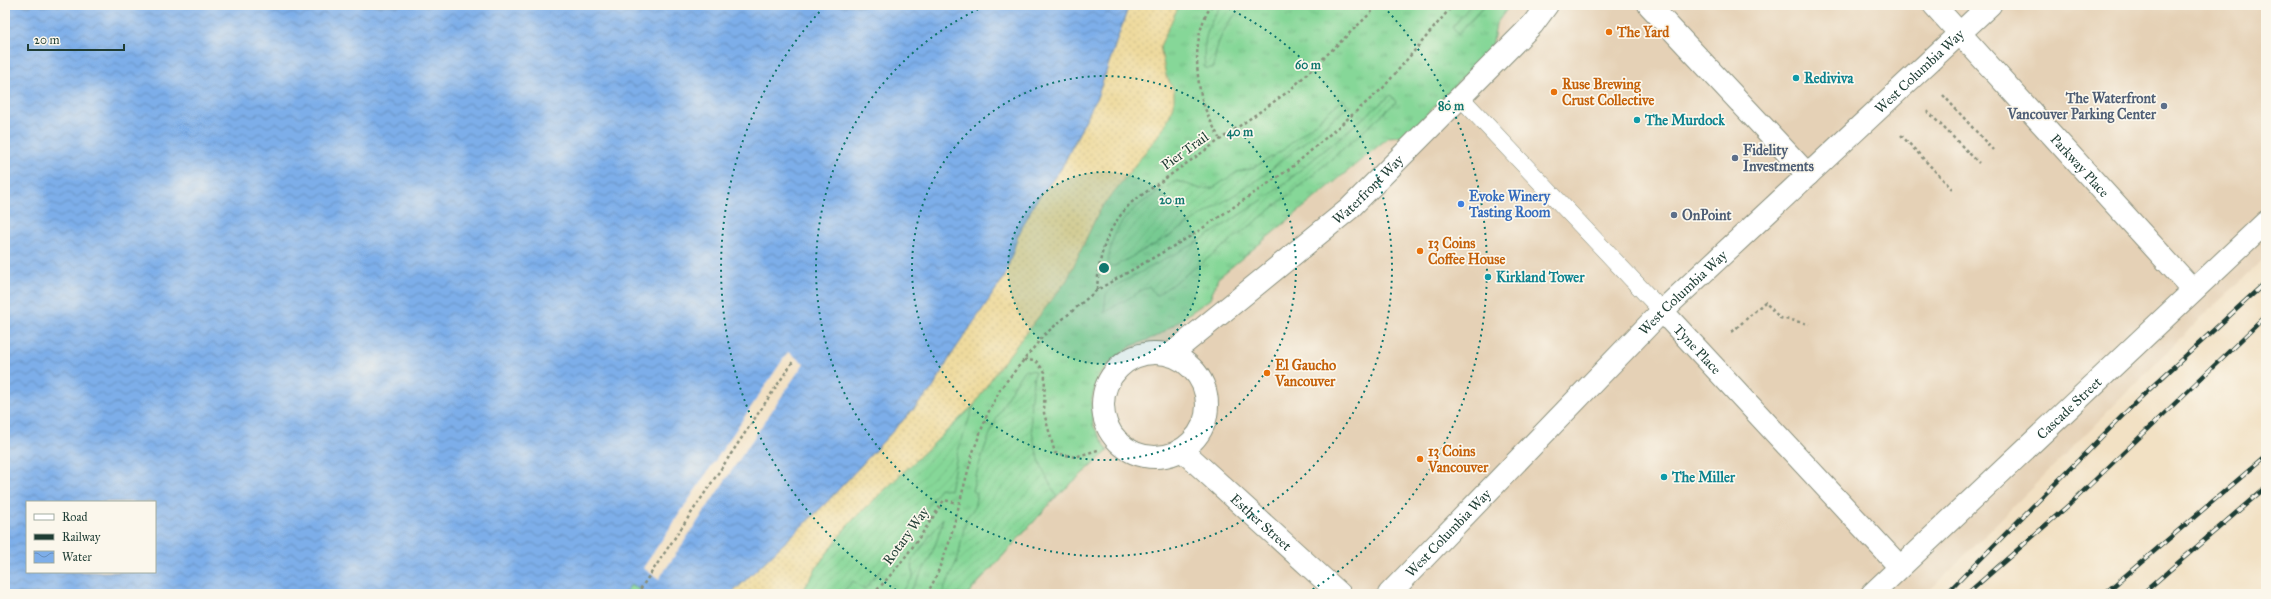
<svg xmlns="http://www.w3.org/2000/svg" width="2271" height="599" font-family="'IM FELL Great Primer',serif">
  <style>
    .built { fill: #e5d1b6 }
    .grass { fill: url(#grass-tufts); stroke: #528a66 }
    .sand { fill: url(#sand-dots); stroke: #868c69 }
    .garden { fill: url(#garden-furrows); stroke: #528a66 }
    .water { fill: url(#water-waves); stroke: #4e768e; fill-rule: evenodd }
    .pier { fill: #f2e1c4 }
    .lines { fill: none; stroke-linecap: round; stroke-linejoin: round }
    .service-casing { stroke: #888f7c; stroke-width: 18 }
    .pedestrian-casing { stroke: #888f7c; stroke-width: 24 }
    .minor-casing { stroke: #888f7c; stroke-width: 24 }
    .tertiary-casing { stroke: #888f7c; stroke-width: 24 }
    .path { stroke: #888f7c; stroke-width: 2.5; stroke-dasharray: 3 3; stroke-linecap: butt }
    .service { stroke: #fff; stroke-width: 17 }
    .pedestrian { stroke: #fff; stroke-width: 22 }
    .minor { stroke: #fff; stroke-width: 22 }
    .tertiary { stroke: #fff; stroke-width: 22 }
    .rail-casing { stroke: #1f3d34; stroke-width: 4.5 }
    .rail { stroke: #fbf7ec; stroke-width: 3; stroke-dasharray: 9; stroke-linecap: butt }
    .ring { fill: none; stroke: #0f766e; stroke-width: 2; stroke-dasharray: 2 4 }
    .food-dot { fill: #e8710a; stroke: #fbf7ec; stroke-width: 1.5 }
    .culture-dot { fill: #0f9aa8; stroke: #fbf7ec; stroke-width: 1.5 }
    .service-dot { fill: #5c6f8a; stroke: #fbf7ec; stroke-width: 1.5 }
    .shop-dot { fill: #3f7fe0; stroke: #fbf7ec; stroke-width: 1.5 }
    .labels { text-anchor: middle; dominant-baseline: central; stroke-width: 3.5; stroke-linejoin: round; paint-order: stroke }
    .food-label { font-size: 14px; font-weight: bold; fill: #c56008; stroke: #fbf7ec; text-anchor: start }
    .street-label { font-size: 14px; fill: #1f3d34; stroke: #fbf7ec }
    .culture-label { font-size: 14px; font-weight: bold; fill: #0d838f; stroke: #fbf7ec; text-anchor: start }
    .service-label { font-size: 14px; font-weight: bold; fill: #4e5e75; stroke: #fbf7ec; text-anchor: start }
    .shop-label { font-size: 14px; font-weight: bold; fill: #366cbe; stroke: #fbf7ec; text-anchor: start }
    .centre { fill: #0f766e; stroke: #fbf7ec; stroke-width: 2 }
    .ring-label { font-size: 12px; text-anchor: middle; font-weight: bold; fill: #0f766e; stroke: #fbf7ec; stroke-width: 3.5; stroke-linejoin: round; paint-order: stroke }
  </style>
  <defs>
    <pattern id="grass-tufts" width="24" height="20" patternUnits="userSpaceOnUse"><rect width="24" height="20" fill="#86d798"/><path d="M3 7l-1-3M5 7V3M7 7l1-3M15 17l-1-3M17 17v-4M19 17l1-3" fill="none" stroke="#73b984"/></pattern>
    <pattern id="sand-dots" width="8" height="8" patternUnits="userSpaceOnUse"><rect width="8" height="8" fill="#eeda9e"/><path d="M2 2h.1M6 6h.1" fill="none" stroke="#ccbc89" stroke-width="1.8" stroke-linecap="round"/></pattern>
    <pattern id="garden-furrows" width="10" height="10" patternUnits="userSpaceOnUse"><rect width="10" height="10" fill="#86d798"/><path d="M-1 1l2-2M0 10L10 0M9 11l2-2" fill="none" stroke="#73b984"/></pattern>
    <pattern id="water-waves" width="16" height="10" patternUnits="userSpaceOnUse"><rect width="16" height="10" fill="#7daee9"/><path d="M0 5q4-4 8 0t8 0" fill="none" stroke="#668fbe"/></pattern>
  </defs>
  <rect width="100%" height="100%" fill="#fbf7ec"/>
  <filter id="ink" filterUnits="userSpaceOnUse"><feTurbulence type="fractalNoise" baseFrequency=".025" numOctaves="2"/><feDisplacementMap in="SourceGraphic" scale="8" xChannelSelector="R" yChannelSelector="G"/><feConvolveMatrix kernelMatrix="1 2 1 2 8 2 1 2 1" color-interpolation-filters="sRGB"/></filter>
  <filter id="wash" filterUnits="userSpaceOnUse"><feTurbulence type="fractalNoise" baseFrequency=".012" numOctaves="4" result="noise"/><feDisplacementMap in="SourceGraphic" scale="16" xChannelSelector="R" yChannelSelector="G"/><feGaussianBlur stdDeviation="0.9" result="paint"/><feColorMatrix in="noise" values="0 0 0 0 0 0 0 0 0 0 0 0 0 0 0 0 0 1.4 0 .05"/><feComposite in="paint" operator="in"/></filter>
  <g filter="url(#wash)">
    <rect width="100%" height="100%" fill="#f2e1c4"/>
    <path class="built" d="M1129 5H2266V257L2202 317 1926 594H731L1098 95Z"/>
    <g class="grass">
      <path d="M1129 5H1510L1496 24 1492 47 1407 135 1389 137 1218 278 1210 299 1159 335 1132 346 1113 359 1098 377 1091 402 1093 425 1108 451 1057 496 968 594H731L1098 95Z"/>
      <path d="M631 583 646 594H624Z"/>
    </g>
    <path class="sand" d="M1129 5H1179L1160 46 1166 76 1174 90V106L1163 129 1099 211 1067 280 995 373 974 405 848 525 819 564 801 594H731L826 503 933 388 1034 204 1061 169 1098 95Z"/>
    <g class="garden">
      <path d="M1221 5H1244C1226 24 1215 41 1214 68H1205C1202 43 1207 26 1221 5Z"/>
      <path d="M1471 5H1485L1458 35 1452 27Z"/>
      <path d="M1391 95 1396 102C1319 172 1241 236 1156 296L1149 286 1104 313 1106 294 1113 287 1198 242 1270 195Z"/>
      <path d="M1343 99 1349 106 1259 179 1168 237 1115 266H1110C1107 261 1109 256 1110 251 1116 214 1148 198 1177 181L1201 189 1213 188 1237 172 1253 168 1283 150Z"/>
      <path d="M1024 370 1035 371C1025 417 1032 456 1057 496L968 594H942L958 558 966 518 974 509 977 493 972 491C983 447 998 408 1024 370Z"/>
      <path d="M974 405 958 451 950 490 940 488 907 538 864 590 853 581 841 594H801L819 564 848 525Z"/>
      <path d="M943 518C937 548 925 569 908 594H900L913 577 912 560Z"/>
    </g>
    <path class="water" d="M5 5H1129L1098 95 1061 169 1034 204 1018 236 1005 276 950 357 933 388 826 503 731 594H646L631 584 624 594H5ZM27 502H155V572H27Z"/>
    <path class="pier" d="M788 352 804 363 659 579 643 568Z"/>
  </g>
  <g filter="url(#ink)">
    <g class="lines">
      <defs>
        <path id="service" d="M1461 98 1662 311"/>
        <path id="pedestrian" d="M1649 5 1808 175"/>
        <g id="minor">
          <path id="s1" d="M1934 5 2193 290"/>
          <path id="s2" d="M1662 311 1899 566"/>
          <circle cx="1155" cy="405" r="52"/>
          <path id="s3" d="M1170 355 1349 209 1533 24 1547 5"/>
          <path id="s4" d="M1182 450 1340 594"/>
          <path id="s5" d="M1872 594 2266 222"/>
        </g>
        <g id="tertiary">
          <path id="s6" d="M1389 594 1662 311 1990 5"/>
        </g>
      </defs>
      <use href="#service" class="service-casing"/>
      <use href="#pedestrian" class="pedestrian-casing"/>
      <use href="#minor" class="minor-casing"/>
      <use href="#tertiary" class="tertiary-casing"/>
      <g class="path">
        <path d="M1212 5C1194 30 1195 67 1201 95 1204 110 1213 125 1219 138"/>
        <path d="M1943 95 1993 150"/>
        <path d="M1927 111 1979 163"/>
        <path d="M1901 135 1952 189"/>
        <path d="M1097 290C1099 253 1106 229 1132 202L1289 91 1379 5"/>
        <path d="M1732 332 1765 302 1780 318 1809 324"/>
        <path d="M1024 360 1036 361 1045 372 1044 413 1055 453 1075 457 1098 450"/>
        <path d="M637 594 794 360"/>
        <path d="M873 594C901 566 923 533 944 500L958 503"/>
        <path d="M927 594 935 579 949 543 973 452 987 415 1001 388 1044 335 1097 290 1191 236 1291 168 1383 88 1453 5"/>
      </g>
      <use href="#service" class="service"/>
      <use href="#pedestrian" class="pedestrian"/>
      <use href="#minor" class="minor"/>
      <use href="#tertiary" class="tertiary"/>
      <defs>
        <g id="rail">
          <path d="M1946 594 2141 397 2266 282"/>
          <path d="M1967 594 2070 504 2266 316"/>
          <path d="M2104 594 2266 456"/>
          <path d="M2142 594 2266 487"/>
        </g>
      </defs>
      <use href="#rail" class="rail-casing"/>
      <use href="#rail" class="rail"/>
    </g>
  </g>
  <circle cx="1104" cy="268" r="96" fill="#0f766e" fill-opacity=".12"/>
  <g class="ring">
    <circle cx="1104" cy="268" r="96"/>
    <circle cx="1104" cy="268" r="192"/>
    <path d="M1223 6A288 288 0 1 1 985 6"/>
    <path d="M901 593A383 383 0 0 1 824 7M1384 7A383 383 0 0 1 1307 593"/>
  </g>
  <g class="food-dot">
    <circle cx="1609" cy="32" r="4"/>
    <circle cx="1554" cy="92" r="4"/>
    <circle cx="1420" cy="251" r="4"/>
    <circle cx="1267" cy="373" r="4"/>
    <circle cx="1420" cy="459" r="4"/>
  </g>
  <g class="culture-dot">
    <circle cx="1796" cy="78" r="4"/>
    <circle cx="1637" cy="120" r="4"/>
    <circle cx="1488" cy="277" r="4"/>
    <circle cx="1664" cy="477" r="4"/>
  </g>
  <g class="service-dot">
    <circle cx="2164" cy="106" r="4"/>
    <circle cx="1735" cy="158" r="4"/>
    <circle cx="1674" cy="215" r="4"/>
  </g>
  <circle class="shop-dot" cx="1461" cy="204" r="4"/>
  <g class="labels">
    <g class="food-label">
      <text x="1617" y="32">The Yard</text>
      <text x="1562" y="84">Ruse Brewing<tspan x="1562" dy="16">Crust Collective</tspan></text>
      <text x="1428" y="243">13 Coins<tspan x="1428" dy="16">Coffee House</tspan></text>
      <text x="1275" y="365">El Gaucho<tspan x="1275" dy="16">Vancouver</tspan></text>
      <text x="1428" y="451">13 Coins<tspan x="1428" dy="16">Vancouver</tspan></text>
    </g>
    <g class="street-label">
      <text stroke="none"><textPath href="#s6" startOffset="745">West Columbia Way</textPath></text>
      <text transform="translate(1185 151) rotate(-36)">Pier Trail</text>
      <text stroke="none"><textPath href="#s1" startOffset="217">Parkway Place</textPath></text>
      <text stroke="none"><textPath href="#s3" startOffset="258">Waterfront Way</textPath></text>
      <text stroke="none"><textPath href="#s6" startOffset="421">West Columbia Way</textPath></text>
      <text stroke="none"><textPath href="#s2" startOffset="52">Tyne Place</textPath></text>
      <text stroke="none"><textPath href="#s5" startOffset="271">Cascade Street</textPath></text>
      <text stroke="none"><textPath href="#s4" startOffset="107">Esther Street</textPath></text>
      <text stroke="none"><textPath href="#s6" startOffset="85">West Columbia Way</textPath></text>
      <text transform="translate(906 536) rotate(-54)">Rotary Way</text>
    </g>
    <g class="culture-label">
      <text x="1804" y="78">Rediviva</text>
      <text x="1645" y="120">The Murdock</text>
      <text x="1496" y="277">Kirkland Tower</text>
      <text x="1672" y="477">The Miller</text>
    </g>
    <g class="service-label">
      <text x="2156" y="98" text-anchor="end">The Waterfront<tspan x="2156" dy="16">Vancouver Parking Center</tspan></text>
      <text x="1743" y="150">Fidelity<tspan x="1743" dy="16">Investments</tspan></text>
      <text x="1682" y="215">OnPoint</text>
    </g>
    <g class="shop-label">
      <text x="1469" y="196">Evoke Winery<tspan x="1469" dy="16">Tasting Room</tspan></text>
    </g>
  </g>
  <circle cx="1104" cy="268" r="6" class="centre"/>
  <g class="ring-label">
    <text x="1308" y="69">60 m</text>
    <text x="1451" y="110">80 m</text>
    <text x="1240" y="136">40 m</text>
    <text x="1172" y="204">20 m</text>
  </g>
  <rect width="2271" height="599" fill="none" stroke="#fbf7ec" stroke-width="20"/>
  <rect x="26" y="501" width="130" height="72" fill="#fbf7ec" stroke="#a3ada2"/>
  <rect x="34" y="514" width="20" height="6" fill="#ffffff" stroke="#a3ada2"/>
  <text x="62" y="521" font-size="12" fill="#1f3d34">Road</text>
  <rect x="34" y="534" width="20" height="6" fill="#1f3d34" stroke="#a3ada2"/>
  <text x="62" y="541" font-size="12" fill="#1f3d34">Railway</text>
  <rect x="34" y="551" width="20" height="12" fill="url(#water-waves)" stroke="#a3ada2"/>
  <text x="62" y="561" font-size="12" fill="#1f3d34">Water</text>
  <path d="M28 44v6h96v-6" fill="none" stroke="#1f3d34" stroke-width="2"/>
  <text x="34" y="44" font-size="12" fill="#1f3d34" stroke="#fbf7ec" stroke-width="3" paint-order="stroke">20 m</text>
</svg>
